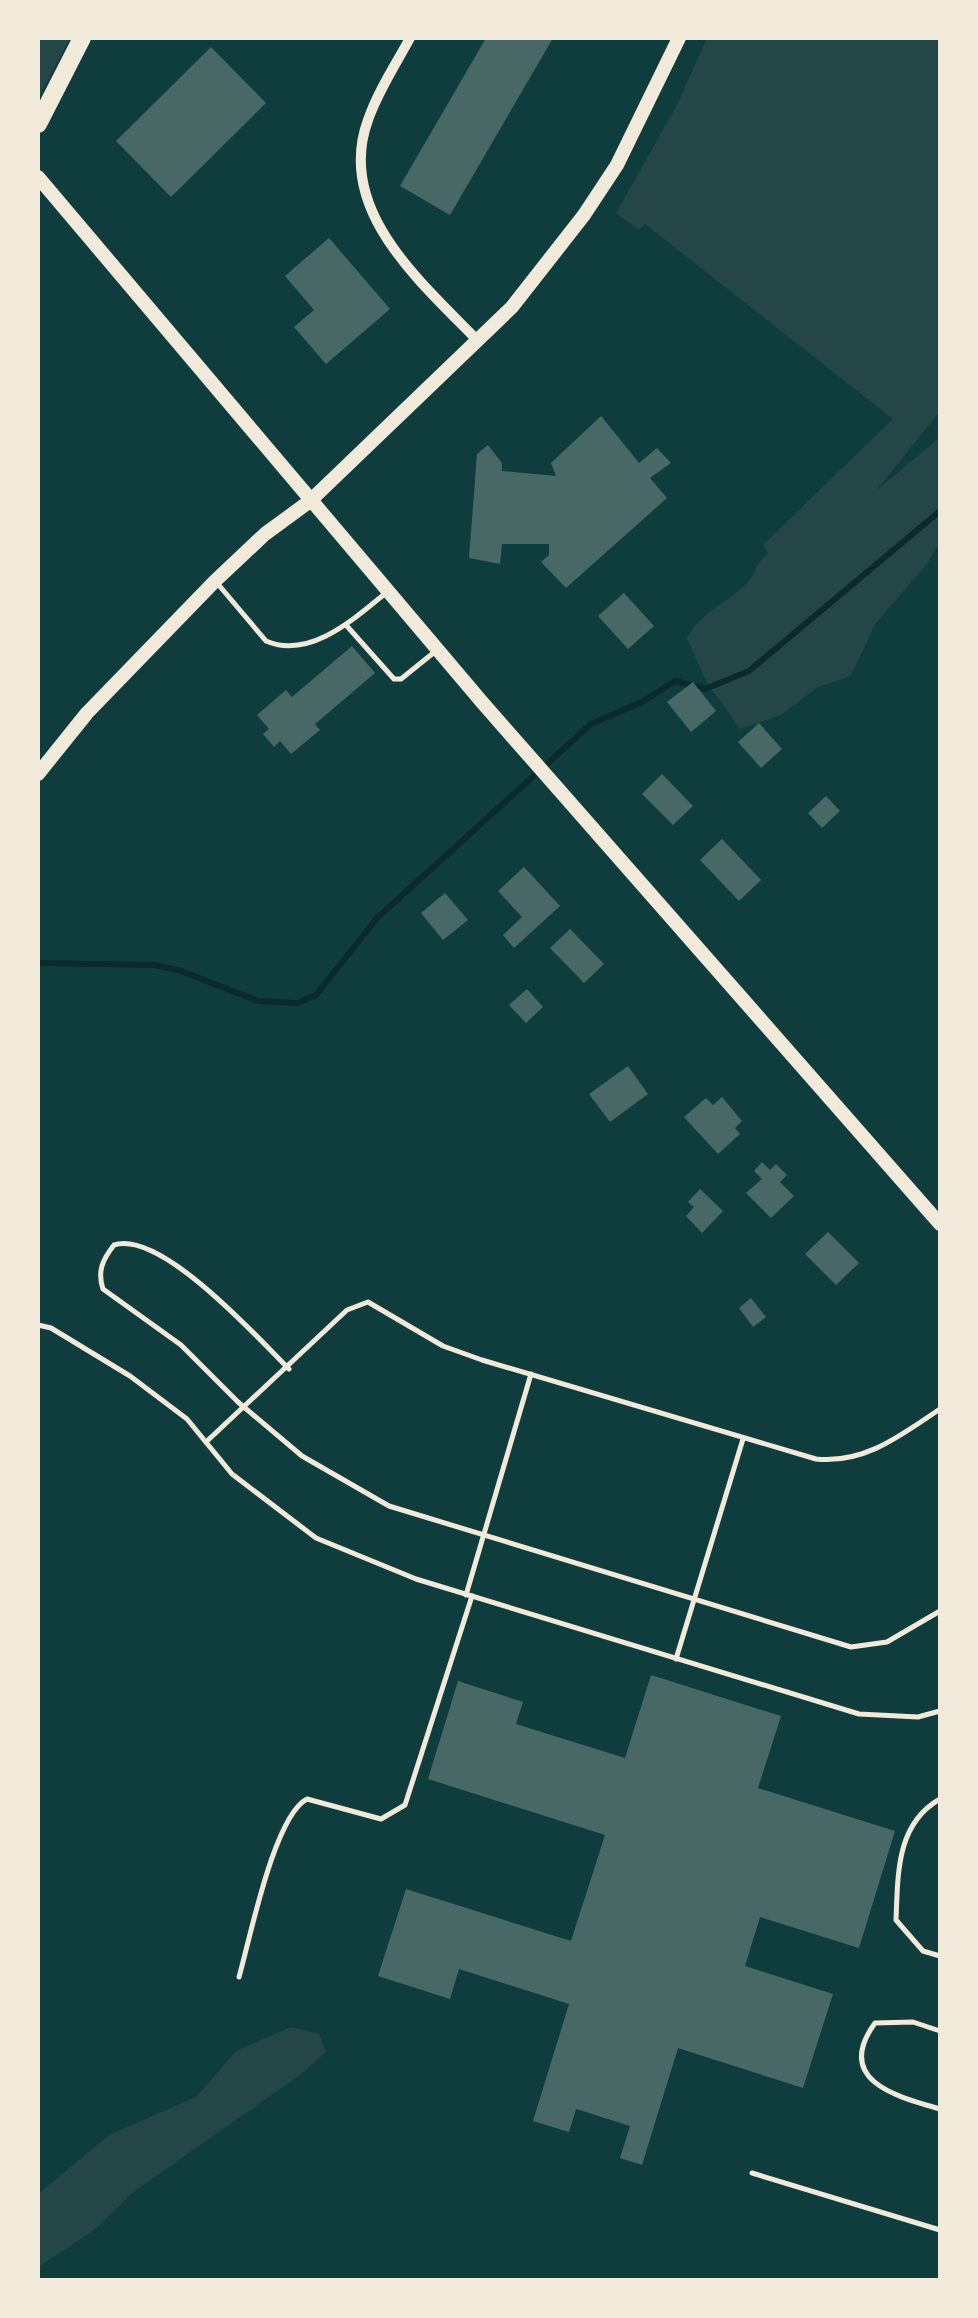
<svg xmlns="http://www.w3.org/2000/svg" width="978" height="2318" font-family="'Noto Serif',serif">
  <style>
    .green { fill: #244646 }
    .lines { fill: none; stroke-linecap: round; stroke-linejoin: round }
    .stream { stroke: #0a2a2b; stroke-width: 6 }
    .building { fill: #486865 }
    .service { stroke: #f1e9da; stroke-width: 5 }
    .minor { stroke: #f1e9da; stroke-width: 10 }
    .secondary { stroke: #f1e9da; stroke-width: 14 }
    .trunk { stroke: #f1e9da; stroke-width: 18 }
  </style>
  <rect width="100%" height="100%" fill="#0f3d3e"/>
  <g class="green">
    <path d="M38 38H70L38 99Z"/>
    <path d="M707 38H940V411L876 491 940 437V542L927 564 875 624 851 676 818 687 781 715 740 729 706 681 687 638C702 610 732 602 751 578 758 568 757 561 768 554L763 545 893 419 645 224 639 230 616 213 677 105Z"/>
    <path d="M291 2027 319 2034 326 2052 300 2075 136 2190 93 2231 38 2267V2194L109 2135 196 2097 236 2051Z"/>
  </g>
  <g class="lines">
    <path class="stream" d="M38 963 155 965 181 971 258 1001 297 1003 316 995 377 918 591 724 642 702 675 681 705 689 749 671 940 511"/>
  </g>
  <g class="building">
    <path d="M486 38H553L450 215 400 186Z"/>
    <path d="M211 47 266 103 171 197 116 141Z"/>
    <path d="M329 238 390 309 326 364 294 327 314 310 285 276Z"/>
    <path d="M601 416 639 463 657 448 671 463 650 478 667 498 566 588 541 562 549 555V544H502L500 564 469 558 477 454 488 445 502 463V471L556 476 551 463Z"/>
    <path d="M624 593 654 626 628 649 598 616Z"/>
    <path d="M352 646 375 673 315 724 320 730 291 754 280 741 274 747 263 734 269 729 257 715 286 690 292 697Z"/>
    <path d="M693 682 716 711 691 732 667 702Z"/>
    <path d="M759 723 782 749 761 768 738 742Z"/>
    <path d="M662 774 693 806 673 825 642 794Z"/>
    <path d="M826 796 840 811 822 828 808 813Z"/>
    <path d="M722 839 761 880 739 901 700 860Z"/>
    <path d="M524 867 560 906 514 948 503 935 522 917 498 891Z"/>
    <path d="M445 893 468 920 443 940 421 913Z"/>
    <path d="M570 929 604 964 584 983 550 948Z"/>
    <path d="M527 989 543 1007 526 1023 509 1005Z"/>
    <path d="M628 1066 648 1094 610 1122 589 1094Z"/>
    <path d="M722 1097 742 1121 735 1128 740 1134 718 1154 684 1117 706 1098 713 1105Z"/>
    <path d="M762 1162 770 1170 776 1164 787 1175 780 1182 794 1196 771 1218 746 1193 762 1179 754 1171Z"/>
    <path d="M700 1189 723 1211 702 1233 686 1216 694 1207 688 1202Z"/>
    <path d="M828 1232 859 1263 836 1285 805 1254Z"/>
    <path d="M751 1298 766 1317 753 1327 739 1308Z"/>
    <path d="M651 1675 781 1716 758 1788 895 1831 859 1948 760 1917 745 1966 833 1994 803 2088 678 2048 642 2165 620 2158 630 2126 576 2109 569 2132 533 2121 569 2004 459 1969 450 1999 378 1976 406 1889 571 1941 605 1835 428 1779 458 1681 523 1702 516 1724 625 1758Z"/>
  </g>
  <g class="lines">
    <g class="service">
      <path d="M217 583 266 641C310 660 355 618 387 592"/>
      <path d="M346 625 394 679H401L437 650"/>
      <path d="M38 1325 51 1328 130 1376 187 1419 232 1474 316 1538 416 1579 859 1714 918 1717 940 1711"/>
      <path d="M289 1369C257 1337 161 1230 114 1245 103 1259 97 1271 103 1289L181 1345 238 1402 302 1456 389 1506 851 1647 887 1642 940 1611"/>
      <path d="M206 1442 347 1310 368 1302 443 1346 482 1360 816 1459C865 1464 901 1435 940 1409"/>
      <path d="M466 1595 531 1374"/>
      <path d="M676 1659 743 1439"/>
      <path d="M940 1799C896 1824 898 1874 896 1920L923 1951 940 1956"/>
      <path d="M239 1977C250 1939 274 1816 307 1799L381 1819 405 1805 472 1596"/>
      <path d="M940 2031 913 2022 875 2023C833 2081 898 2097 940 2109"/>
      <path d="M752 2173 940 2230"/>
    </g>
    <path class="minor" d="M410 38C396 64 378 91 368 120 335 210 421 282 477 340"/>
    <g class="secondary">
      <path d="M38 177 481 701 940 1224"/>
      <path d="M38 774 87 713 215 581 265 534 310 501 512 307 584 215 617 165 679 38"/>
    </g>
    <path class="trunk" d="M38 124 82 38"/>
  </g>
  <rect width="978" height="2318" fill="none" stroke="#f1e9da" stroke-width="80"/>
</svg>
